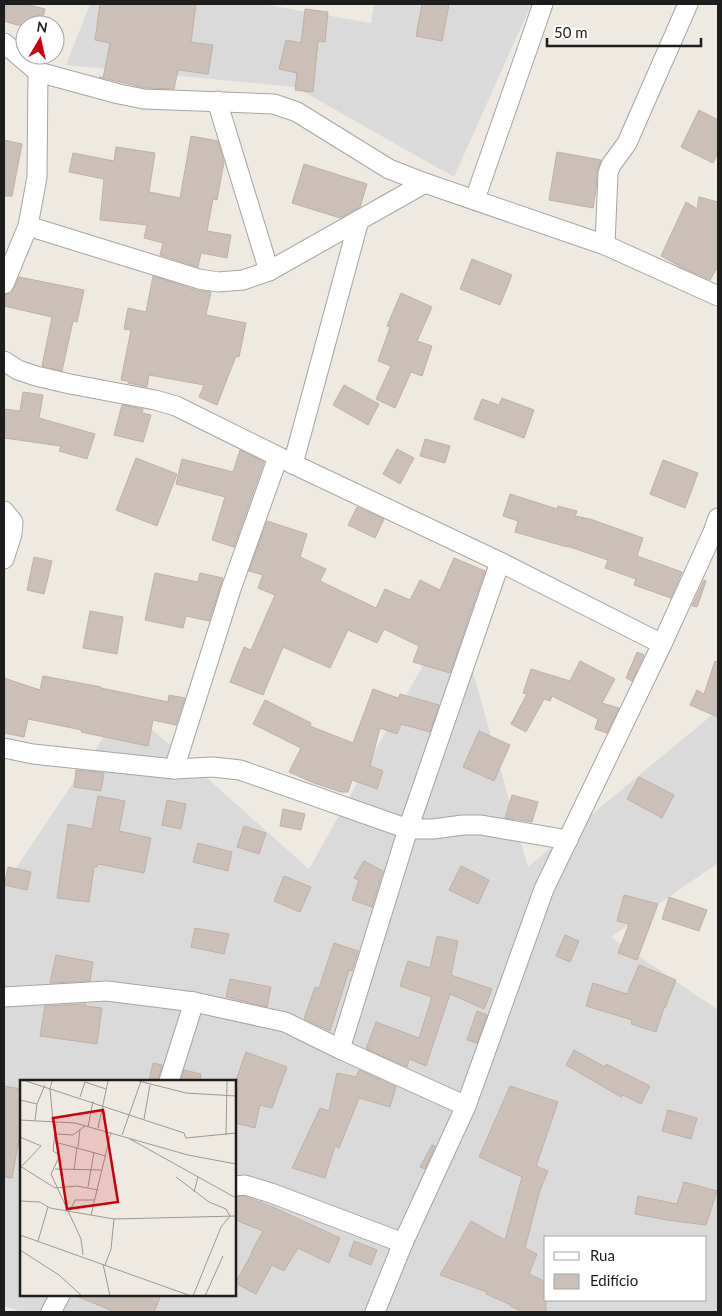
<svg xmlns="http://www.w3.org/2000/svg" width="722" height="1316" font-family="Lato,sans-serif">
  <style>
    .residential { fill: #dbdada; fill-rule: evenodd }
    .building { fill: #cbbfb7; stroke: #c2afa3 }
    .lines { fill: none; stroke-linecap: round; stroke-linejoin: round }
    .minor-casing { stroke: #a4a4a4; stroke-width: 21 }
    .minor { stroke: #fff; stroke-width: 19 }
    .inset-road { fill: none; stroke: #9b9893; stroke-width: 1 }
    .view { fill: #ca000c; fill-opacity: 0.15; stroke: #ca000c; stroke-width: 2.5 }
    .inset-edge { fill: none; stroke: #1d1d1d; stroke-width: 2.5 }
  </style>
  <rect width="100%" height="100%" fill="#efeae1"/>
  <g class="residential">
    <path d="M90 4H262L371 23 374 4H531V5L454 177 295 87 66 65Z"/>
    <path d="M455 608 528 867 718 710V863L611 937 718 1010V1312H21L4 1306V886L125 705 309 869ZM21 1081H235V1295H21ZM546 1237H706V1300H546Z"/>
  </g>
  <g class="building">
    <path d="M6 4H25L45 9 41 25H17L4 21V13Z"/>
    <path d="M100 4H196L191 42 213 45 208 74 178 70 174 89 145 88 99 77 103 78 110 43 95 40Z"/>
    <path d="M422 4H449L442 41 416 36Z"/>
    <path d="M305 9 328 12 325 42 318 41 313 92 295 90 297 73 279 69 286 40 301 43Z"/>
    <path d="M699 110 718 120V152L713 163 681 147Z"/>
    <path d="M191 136 218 141 224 162 217 200 213 199 207 231 231 235 227 258 201 253 198 267 160 255 163 243 144 238 147 225 100 220 104 179 69 172 73 153 114 161 116 147 155 153 149 192 180 198Z"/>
    <path d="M4 140 22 144 12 196H4Z"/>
    <path d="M557 152 601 160 597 172 596 190 593 208 549 200Z"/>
    <path d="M304 164 367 184 360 207 340 218 292 203Z"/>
    <path d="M699 197 718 202V266L710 280 681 267 661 256 686 202 697 209Z"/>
    <path d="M472 259 512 275 500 305 460 289Z"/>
    <path d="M153 276 196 290 211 292 206 315 246 323 239 357 236 356 217 405 199 397 204 385 149 375 147 387 128 383V381L121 380 131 330 124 329 128 308 146 312Z"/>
    <path d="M19 277 84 290 77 322 73 321 62 371 42 366 52 317 4 306V295L11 293 14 288Z"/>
    <path d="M401 293 432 307 417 341 432 346 422 376 411 372 395 408 376 399 391 366 378 361 390 327 387 326Z"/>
    <path d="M344 385 379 404 368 425 333 405Z"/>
    <path d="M23 392 43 395 39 418 95 434 87 459 59 451 61 446 4 438V409L20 411Z"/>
    <path d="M502 398 534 410 524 438 474 419 482 399 499 405Z"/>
    <path d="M122 405 143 409 142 413 151 415 143 442 114 435Z"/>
    <path d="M425 439 450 446 445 463 420 456Z"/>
    <path d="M397 449 414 458 400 484 383 474Z"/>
    <path d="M240 450 264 462 234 547 212 540 225 497 176 484 182 459 233 472Z"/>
    <path d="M136 458 177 474 157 526 116 510Z"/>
    <path d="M663 460 698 473 685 508 650 494Z"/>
    <path d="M510 494 557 509 558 506 577 511 575 516 590 519 643 538 637 556 682 572 671 598 634 585 636 579 605 568 608 560 567 546V547L515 532 518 521 503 516Z"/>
    <path d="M357 507 384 519 375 538 348 525Z"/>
    <path d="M267 521 307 534 300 557 326 569 320 581 376 608 385 589 410 600 420 580 440 590 454 558 485 571 450 673 413 662 419 646 384 629 377 643 348 630 330 668 283 647 263 695 230 682 244 647 251 650 275 595 258 588 263 575 249 571Z"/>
    <path d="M34 557 52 561 44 594 27 590Z"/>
    <path d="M155 573 198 582 200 573 223 578 209 621 186 616 183 628 145 620Z"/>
    <path d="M704 580 706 581 697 607 692 606Z"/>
    <path d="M90 611 123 617 117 654 83 648Z"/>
    <path d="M637 652 644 655 632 681 626 678Z"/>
    <path d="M580 661 615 679 602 703 619 708 607 733 595 729 598 719 552 696 550 701 544 699 526 732 511 724 527 694 523 693 531 669 570 681Z"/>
    <path d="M715 661 718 662V717L690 705 697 690 704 694Z"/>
    <path d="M43 676 101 687V688L168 702 169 695 185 698 176 725 153 720 148 746 81 732 82 730 28 719 24 737 4 733V678L40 690Z"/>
    <path d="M373 689 398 698 400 694 439 705 430 732 401 724 397 734 380 728 370 766 383 771 377 789 352 780 348 792H341L314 783 289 772 301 748 253 724 265 700 311 723 310 726 353 743Z"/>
    <path d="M479 731 510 745 494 781 463 767Z"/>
    <path d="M76 770 104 773 101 791 74 787Z"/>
    <path d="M639 777 674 795 662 818 627 799Z"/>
    <path d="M512 795 538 802 532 822 505 818Z"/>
    <path d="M98 796 125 801 119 831 151 838 144 873 98 864 97 867H94L89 902 57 898 68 824 92 829Z"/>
    <path d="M167 800 186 804 181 829 162 825Z"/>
    <path d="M283 809 305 814 301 830 280 826Z"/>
    <path d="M244 826 266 833 259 854 237 847Z"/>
    <path d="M198 843 232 852 228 871 193 862Z"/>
    <path d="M364 861 383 871 372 907 352 900 359 880 354 878Z"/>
    <path d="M461 866 489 880 478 904 449 890Z"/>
    <path d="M8 867 31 872 27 890 4 885Z"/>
    <path d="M284 876 311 887 300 912 274 901Z"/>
    <path d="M624 895 658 904 637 960 618 953 629 924 617 921Z"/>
    <path d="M669 897 707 910 699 931 662 919Z"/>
    <path d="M195 928 229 934 224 954 191 947Z"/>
    <path d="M565 935 579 941 570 962 556 956Z"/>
    <path d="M437 936 458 941 451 975 492 989 484 1009 450 994 426 1066 409 1059 407 1067 366 1049 376 1022 419 1038 432 997 400 986 408 961 430 968Z"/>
    <path d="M334 943 358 951 352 971 349 970 330 1031 304 1019 315 987 319 988Z"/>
    <path d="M56 955 93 962 90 981 50 983Z"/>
    <path d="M639 965 676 980 665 1008H664L656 1032 631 1024 632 1020 586 1006 593 983 627 994Z"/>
    <path d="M230 979 271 987 267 1007 226 997Z"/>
    <path d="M86 1004 85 1006 102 1008 97 1044 40 1036 45 1006Z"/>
    <path d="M477 1011 487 1015 477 1043 467 1040Z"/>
    <path d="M574 1050 605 1067 606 1064 650 1086 641 1104 623 1095 621 1097 566 1065Z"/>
    <path d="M246 1052 287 1067 272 1108 260 1105 255 1128 235 1123V1100L238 1088 235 1087V1083Z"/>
    <path d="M153 1063 162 1065 158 1081H149Z"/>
    <path d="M184 1070 201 1074 200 1081H181Z"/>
    <path d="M359 1070 396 1087 390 1107 359 1098 339 1148 335 1146 325 1178 292 1168 320 1108 329 1111 337 1073 356 1077Z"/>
    <path d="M4 1086 21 1089V1129L12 1178 4 1177Z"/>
    <path d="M510 1086 558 1102 536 1166 548 1171 540 1190 525 1248 537 1254 529 1274 546 1282V1312H523L510 1306 511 1305 486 1294 487 1292 440 1275 471 1221 505 1240 522 1177 479 1157Z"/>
    <path d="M668 1110 697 1118 691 1139 662 1131Z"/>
    <path d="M432 1145 435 1146 425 1169 420 1167Z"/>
    <path d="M684 1182 717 1191 706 1225 667 1220 635 1214 638 1196 677 1204Z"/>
    <path d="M244 1196 275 1208 340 1238 329 1263 298 1248 284 1271 272 1265 256 1294 235 1283 252 1253H251L263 1231 235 1220V1197Z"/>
    <path d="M354 1241 377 1250 371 1265 349 1256Z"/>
    <path d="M74 1295H161L154 1312H115Z"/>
  </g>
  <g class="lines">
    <defs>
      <g id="minor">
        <path d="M4 43 38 72 119 94 144 99 274 104 297 112 389 169 425 183 605 245 718 296"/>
        <path d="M217 101 269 271"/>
        <path d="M475 199 543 4"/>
        <path d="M28 226 199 279 218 282 243 280 269 271 425 183"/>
        <path d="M605 245 608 173 611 165 627 143 688 4"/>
        <path d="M4 284 28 226 37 177 38 72"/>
        <path d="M4 361 18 370 36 376 70 384 155 400 176 406 293 464 500 562 662 644"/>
        <path d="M293 464 359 220"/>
        <path d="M4 511 13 522 12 534 4 559"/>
        <path d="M4 748 33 754 174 769 213 767 240 770 408 829H433L463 825H481L568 840"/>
        <path d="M174 769 231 589 278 457"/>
        <path d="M4 997 107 991 194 1002 285 1022 340 1049 466 1106"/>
        <path d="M340 1049 408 829 500 562"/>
        <path d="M169 1081 194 1002"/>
        <path d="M235 1186 245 1185 271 1193 403 1243"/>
        <path d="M51 1312 60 1295"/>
        <path d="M375 1312 403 1243 466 1106 544 889 662 644 713 532 718 518"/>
      </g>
    </defs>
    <use href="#minor" class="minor-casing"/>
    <use href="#minor" class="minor"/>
  </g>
  <g transform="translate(20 1080)">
    <rect width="216" height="216" fill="#efeae1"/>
    <path class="inset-road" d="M6 1 164 53 166 58 216 53M32 1 30 9 33 41M119 1 166 13 216 16M65 2 86 9M60 17 65 2M0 20 17 24M124 39 130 5M0 40 55 43 168 75 216 84M15 40 17 24 25 5M36 43 33 71 40 75 31 94 61 159 63 175M68 47 73 21M78 48 88 1M37 54 53 55 65 46M102 55 121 1M206 55 207 1M0 57 21 66 1 87M110 59 216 118M35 62 86 76M58 67 60 49M0 86 35 108 57 106 78 110M35 89 81 90M54 90 57 67M156 97 189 122 206 129 210 136 201 147 173 216M68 107 74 72M174 112 178 97M0 121 20 122 30 128 94 139 216 136M50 131 55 120H75M71 135 91 52M0 155 171 216M18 161 28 127M0 170 39 195 62 216M83 184 90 216M85 185 91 169 94 139M185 216 203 176"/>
    <path class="view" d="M83 30 98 122 47 129 33 38Z"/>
    <rect width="216" height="216" class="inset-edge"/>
  </g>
  <rect width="722" height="1316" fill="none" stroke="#1d1d1d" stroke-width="10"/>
  <rect x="544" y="1236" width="162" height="65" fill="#ffffff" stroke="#a5a5a5"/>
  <rect x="554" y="1252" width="25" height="8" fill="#ffffff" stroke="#a5a5a5"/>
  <text x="590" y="1261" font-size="15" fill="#1d1d1d">Rua</text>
  <rect x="554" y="1274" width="25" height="15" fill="#cbbfb7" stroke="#a5a5a5"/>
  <text x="590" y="1286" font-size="15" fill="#1d1d1d">Edifício</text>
  <g transform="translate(40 40) rotate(9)"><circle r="24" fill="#ffffff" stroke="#a5a5a5"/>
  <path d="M0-4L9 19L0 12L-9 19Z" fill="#ca000c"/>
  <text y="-8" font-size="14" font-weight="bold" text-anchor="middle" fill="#1d1d1d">N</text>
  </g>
  <path d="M547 38v8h154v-8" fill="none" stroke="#1d1d1d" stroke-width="2.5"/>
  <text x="554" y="38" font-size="15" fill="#1d1d1d" stroke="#ffffff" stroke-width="4" paint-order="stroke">50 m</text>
</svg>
